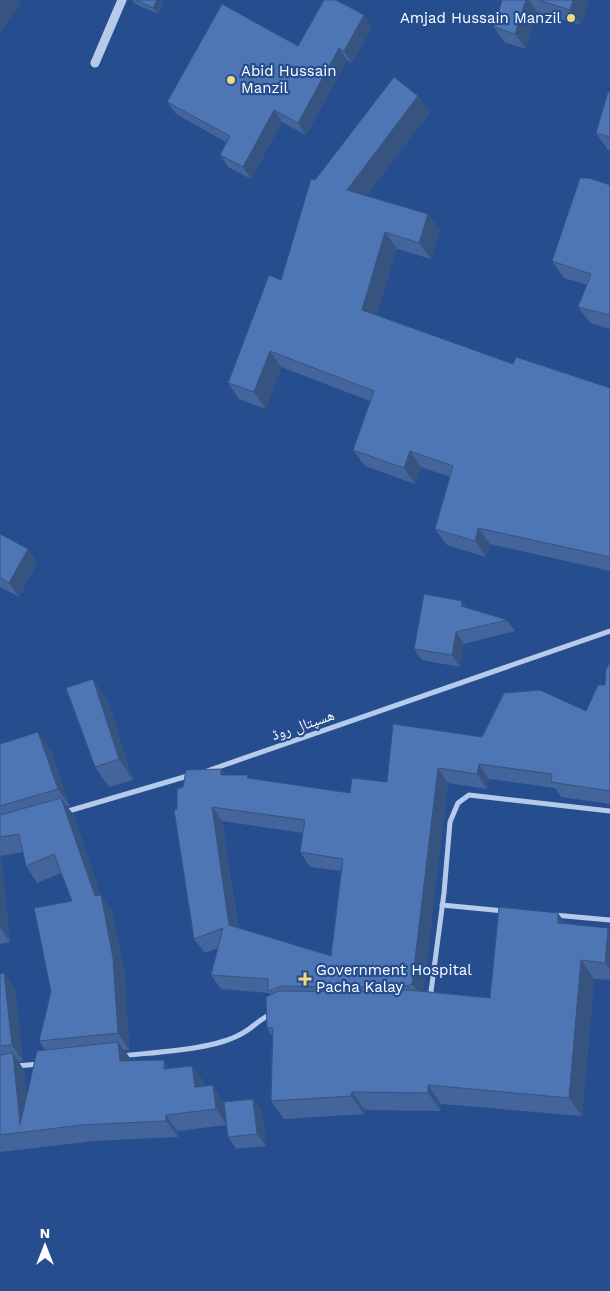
<svg xmlns="http://www.w3.org/2000/svg" width="610" height="1291" font-family="'Work Sans','Noto Naskh Arabic',sans-serif">
  <style>
    .lines { fill: none; stroke-linecap: round; stroke-linejoin: round }
    .minor { stroke: #b6cbeb; stroke-width: 5 }
    .tertiary { stroke: #b6cbeb; stroke-width: 9 }
    .wall { fill: #43659c; fill-rule: evenodd }
    .shaded-wall { fill: #37537f }
    .building { fill: #4e76b5; stroke: #37537f; fill-rule: evenodd }
    .poi-dot { fill: #f4d87a; stroke: #264d8e; stroke-width: 2 }
    .labels { text-anchor: middle; dominant-baseline: central; stroke-width: 4.5; stroke-linejoin: round; paint-order: stroke }
    .poi-label { font-size: 15px; fill: #fff; stroke: #264d8e; text-anchor: start }
    .street-label { font-size: 15px; fill: #fff; stroke: #264d8e }
  </style>
  <rect width="100%" height="100%" fill="#264d8e"/>
  <g class="lines">
    <g class="minor">
      <path d="M207 771 610 631"/>
      <path d="M65 812 191 775"/>
      <path d="M442 905 504 911"/>
      <path d="M554 915 610 920"/>
      <path d="M430 999 444 893 450 822 458 803 469 795 610 811"/>
      <path d="M121 1056C154 1052 213 1050 241 1034 253 1028 259 1019 273 1013"/>
      <path d="M16 1066 40 1064"/>
    </g>
    <path class="tertiary" d="M95 63 122 0"/>
  </g>
  <g class="wall">
    <path d="M132 0H164L158 14 135 4Z"/>
    <path d="M502 0H589L581 25 537 12 526 49 504 42 494 27Z"/>
    <path d="M364 15 372 27 352 63 347 60 306 135 282 122 251 179 228 167 220 155 226 142 176 114 167 102 298 46Z"/>
    <path d="M610 92V151L608 150 596 133Z"/>
    <path d="M430 112 366 196 428 214 440 231 431 259 397 249 376 315 513 364 610 388V571L490 544 486 557 447 545 435 529 450 477 421 467 415 484 365 466 353 450 370 401 281 367 266 409 239 399 228 383 281 280 315 180Z"/>
    <path d="M610 185V329L590 323 578 307 587 285 564 278 552 261Z"/>
    <path d="M0 534 28 549 37 563 19 597 0 587Z"/>
    <path d="M462 601 467 608 507 620 515 631 464 644 460 667 422 660 414 649Z"/>
    <path d="M610 661V804L561 797 555 788 489 779 487 789 448 783 423 991 490 998 567 924 610 930V980L594 979 582 1116 441 1104V1111L365 1110 364 1114 284 1119 271 1101 272 1036 267 1028 271 995 269 993 221 989 211 975 218 948 205 953 194 939 177 809 183 787 221 769 226 775 350 793 387 782 482 737 586 711 605 685ZM222 821 303 833 300 852 310 867 341 871 331 956 238 928Z"/>
    <path d="M107 699 133 780 109 787 95 767Z"/>
    <path d="M0 744 50 749 70 806 67 807 73 814 101 896 112 912 125 975 129 1050H124L130 1058V1061L170 1068 192 1066 204 1082V1086L224 1102 253 1099 262 1111 266 1146 236 1149 228 1137 227 1125 177 1131 178 1137 94 1141 0 1152V974L4 973 15 990 23 1061 18 1062 24 1070 27 1096 45 1050 39 1041 72 901 61 873 37 883 26 866 23 852 1 856 10 942 0 944Z"/>
  </g>
  <g class="shaded-wall">
    <path d="M0 0H18L21 4 0 34Z"/>
    <path d="M157 0H164L158 14 153 8Z"/>
    <path d="M526 0H529L537 12 526 49 515 34Z"/>
    <path d="M573 0H589L581 25 570 10Z"/>
    <path d="M364 15 372 27 352 63 344 51Z"/>
    <path d="M339 48 347 60 306 135 298 123Z"/>
    <path d="M418 96 430 112 358 206 347 190Z"/>
    <path d="M274 110 282 122 251 179 243 167Z"/>
    <path d="M428 214 440 231 431 259 419 243Z"/>
    <path d="M385 232 397 249 373 326 362 310Z"/>
    <path d="M270 351 281 367 266 409 254 392Z"/>
    <path d="M410 451 421 467 415 484 404 468Z"/>
    <path d="M478 528 490 544 486 557 475 541Z"/>
    <path d="M28 549 37 563 19 597 9 583Z"/>
    <path d="M462 601 470 612 461 606Z"/>
    <path d="M456 632 464 644 460 667 452 655Z"/>
    <path d="M93 679 107 699 133 780 119 759Z"/>
    <path d="M38 732 50 749 70 806 58 789Z"/>
    <path d="M479 764 489 779 487 789 477 774Z"/>
    <path d="M438 768 448 783 423 998 412 984Z"/>
    <path d="M221 769 231 783 221 775Z"/>
    <path d="M61 798 73 814 101 896 112 912 125 975 129 1050 118 1033 95 896Z"/>
    <path d="M212 807 222 821 239 939 229 925Z"/>
    <path d="M0 854 1 856 10 942 0 927Z"/>
    <path d="M558 913 571 931 558 923Z"/>
    <path d="M608 928 610 930V969L605 963Z"/>
    <path d="M581 960 594 979 582 1116 569 1098Z"/>
    <path d="M4 973 15 990 23 1061 12 1045Z"/>
    <path d="M118 1042 130 1058 131 1078 120 1061Z"/>
    <path d="M13 1053 24 1070 31 1131 20 1125Z"/>
    <path d="M164 1060 175 1076 164 1069Z"/>
    <path d="M192 1066 204 1082 206 1104 195 1087Z"/>
    <path d="M213 1085 224 1102 227 1125 216 1109Z"/>
    <path d="M428 1085 441 1104V1111L428 1093Z"/>
    <path d="M352 1092 365 1110 364 1114 351 1096Z"/>
    <path d="M253 1099 262 1111 266 1146 257 1134Z"/>
    <path d="M166 1115 177 1131 178 1137 166 1121Z"/>
  </g>
  <g class="building">
    <path d="M136 0H157L153 8Z"/>
    <path d="M324 0H336L364 15 344 51 339 48 298 123 274 110 243 167 220 155 230 136 167 102 222 4 298 46Z"/>
    <path d="M502 0H526L515 34 494 27Z"/>
    <path d="M539 0H573L570 10Z"/>
    <path d="M394 77 418 96 347 190 428 214 419 243 385 232 362 310 513 364 516 357 610 388V557L478 528 475 541 435 529 453 466 410 451 404 468 353 450 374 391 270 351 254 392 228 383 269 275 281 280 311 179 315 180Z"/>
    <path d="M608 92H610V137L596 133Z"/>
    <path d="M580 178H589L610 185V315L578 307 591 274 552 261Z"/>
    <path d="M0 534 28 549 9 583 0 578Z"/>
    <path d="M424 594 462 601 461 606 507 620 456 632 452 655 414 649Z"/>
    <path d="M610 661V753L609 755 610 756V791L551 782 552 774 479 764 477 774 438 768 412 984 407 986 370 987 281 986 268 991V979L211 975 223 928 194 939 174 810 177 809V789L183 787 186 770 221 769V775H248L247 778 350 793 352 778 387 782 393 724 482 737 504 693 540 690 586 711 598 685H605L606 670ZM212 807 305 820 300 852 343 859 331 956 229 925Z"/>
    <path d="M93 679 119 759 95 767 66 688Z"/>
    <path d="M38 732 58 789 0 806V744Z"/>
    <path d="M61 798 95 896 101 895 113 958 118 1033 39 1041 51 992 34 908 72 901 54 854 26 866 19 834 0 837V815Z"/>
    <path d="M499 907 558 913V923L608 928 605 963 581 960 569 1098 428 1085V1093L352 1092 351 1096 271 1101 273 1028H267L266 997 279 991 367 992 408 990 490 998Z"/>
    <path d="M4 973 12 1045 0 1046V974Z"/>
    <path d="M118 1042 120 1061 164 1060V1069L192 1066 195 1087 213 1085 216 1109 166 1115V1121L82 1125 0 1135V1055L13 1053 20 1125 37 1051Z"/>
    <path d="M253 1099 257 1134 228 1137 224 1102Z"/>
  </g>
  <g class="poi-dot">
    <circle cx="571" cy="18" r="5"/>
    <circle cx="231" cy="80" r="5"/>
    <path d="M302.5 971.5h5v5h5v5h-5v5h-5v-5h-5v-5h5z"/>
  </g>
  <g class="labels">
    <g class="poi-label">
      <text x="561" y="18" text-anchor="end">Amjad Hussain Manzil</text>
      <text x="241" y="71">Abid Hussain<tspan x="241" dy="17">Manzil</tspan></text>
      <text x="316" y="970">Government Hospital<tspan x="316" dy="17">Pacha Kalay</tspan></text>
    </g>
    <g class="street-label">
      <text transform="translate(303 725) rotate(-19)">ھسپتال روڈ</text>
    </g>
  </g>
  <g transform="translate(45 1246)" stroke="#264d8e" stroke-width="4" paint-order="stroke">
  <path d="M0-4L9 19L0 12L-9 19Z" fill="#ffffff"/>
  <text y="-8" font-size="14" font-weight="bold" text-anchor="middle" fill="#ffffff">N</text>
  </g>
</svg>
